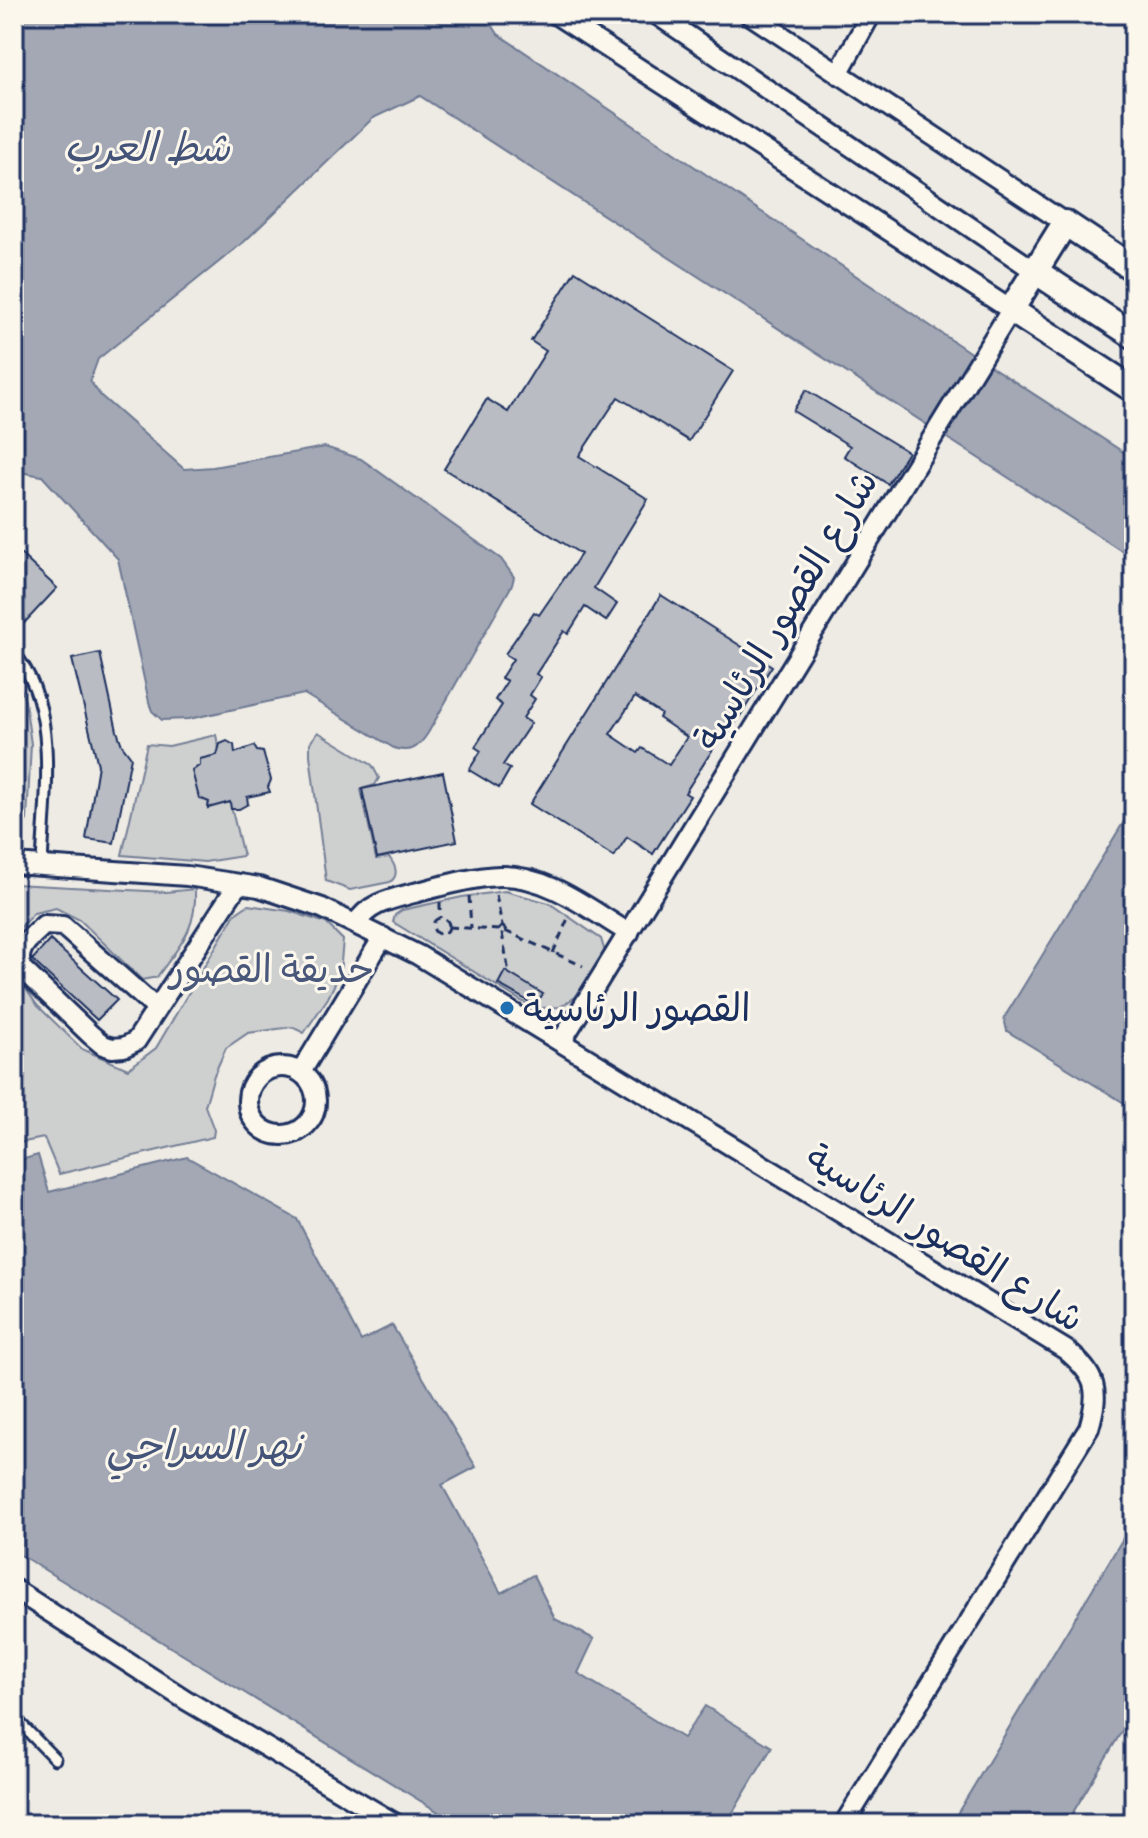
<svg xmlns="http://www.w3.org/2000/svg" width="1148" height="1838" font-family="Caveat,'Playpen Sans Arabic',sans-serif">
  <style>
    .green { fill: #cecfcf; stroke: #747f96; stroke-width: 2 }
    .water { fill: #a3a8b4; stroke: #6d7892; stroke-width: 2 }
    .building { fill: #b9bcc3; stroke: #1b2f5e; stroke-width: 2; fill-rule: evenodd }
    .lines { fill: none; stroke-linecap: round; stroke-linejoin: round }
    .lane-casing { stroke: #1b2f5e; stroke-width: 15 }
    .street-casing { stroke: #1b2f5e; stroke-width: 24 }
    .secondary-casing { stroke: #1b2f5e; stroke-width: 30 }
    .path { stroke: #1b2f5e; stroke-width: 3; stroke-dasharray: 8 6; stroke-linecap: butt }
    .lane { stroke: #fbf7ec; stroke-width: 9 }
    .street { stroke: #fbf7ec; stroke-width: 18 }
    .secondary { stroke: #fbf7ec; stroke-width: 24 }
    .poi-dot { fill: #1f6fb2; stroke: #fbf7ec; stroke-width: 3 }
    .labels { text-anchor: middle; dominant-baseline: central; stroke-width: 6; stroke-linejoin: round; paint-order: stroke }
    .street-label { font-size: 38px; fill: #1b2f5e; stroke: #fbf7ec }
    .park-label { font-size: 38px; fill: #48577a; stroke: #fbf7ec }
    .poi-label { font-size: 38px; fill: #1b2f5e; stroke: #fbf7ec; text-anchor: start }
    .water-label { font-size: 40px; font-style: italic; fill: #445378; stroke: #fbf7ec }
  </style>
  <rect width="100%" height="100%" fill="#eeebe4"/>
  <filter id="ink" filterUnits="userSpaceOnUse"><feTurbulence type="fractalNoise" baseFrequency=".0125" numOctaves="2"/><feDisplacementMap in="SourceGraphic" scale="16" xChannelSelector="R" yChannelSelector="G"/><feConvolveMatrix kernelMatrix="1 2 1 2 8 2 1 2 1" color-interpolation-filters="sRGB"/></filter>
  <g filter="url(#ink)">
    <g class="green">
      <path d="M14 670 25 701 31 744 27 820 14 841Z"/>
      <path d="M318 732 372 765 379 778 375 785 361 789 376 859 389 857C395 865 400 875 390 882L350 890 326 881 310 755V743Z"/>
      <path d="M216 735 220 754 201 759 202 764 193 773 200 798 210 800 208 805 211 806 230 802 243 856 205 862 122 855 147 744 169 746Z"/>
      <path d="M14 884 166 892 195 889C197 930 180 945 157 977L142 980 80 920 56 908 34 913 14 935Z"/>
      <path d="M505 891 549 903 601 939 605 952 603 959 580 994 560 1007 541 1008 523 1002 393 922 395 915 402 910 462 897Z"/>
      <path d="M248 905 289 911 326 923 343 940 340 973 328 998 304 1033 292 1027 248 1033 226 1048 214 1075 205 1106 214 1130 213 1137 59 1174 44 1138 14 1144V972L37 1005 82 1049 128 1069 156 1048 235 914Z"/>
    </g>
    <g class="water">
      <path d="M14 14H489L487 17 498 34 978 358 1134 459V559L420 96 373 118 245 241 98 359 90 381 101 396 184 469 213 467 325 447 361 459 501 559 514 577 512 585 428 733C419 747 411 754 394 748L304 694 189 719 162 720 152 711 149 702 118 559 42 476 14 471Z"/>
      <path d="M1134 805V1109L1007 1031 1004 1018Z"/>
      <path d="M38 1155 49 1192 187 1157 297 1219 361 1341 392 1325 476 1467 442 1485 501 1593 533 1575 555 1619 594 1639 578 1673 683 1738 705 1706 772 1747 726 1824H458L14 1551V1162Z"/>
      <path d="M1134 1520V1711L1066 1824H951Z"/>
    </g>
    <g class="building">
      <path d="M575 271 733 371 689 441 618 397 579 456 648 499 594 588 617 604 606 621 585 607 568 634 564 631 536 674 541 677 530 695 535 699 523 718 531 723 503 765 510 769 499 788 469 770 481 751 475 747 502 705 495 700 507 681 501 678 513 659 505 654 534 612 539 615 581 554 444 469 487 399 508 412 546 351 531 341Z"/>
      <path d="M806 390 908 452 888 484 844 456 850 446 793 411Z"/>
      <path d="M14 548 57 588 14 634Z"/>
      <path d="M661 595 772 666 724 741 720 738 685 793 690 796 653 854 627 837 614 857 530 804ZM635 697 661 714 659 718 687 737 669 765 642 748 638 753 610 734Z"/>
      <path d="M100 653 117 731 122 745 131 757 114 843 86 839 98 765 72 659Z"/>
      <path d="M227 741 234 745 235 753 254 746 257 751 263 752 271 780 268 787 270 792 247 797 248 804 239 809H231L230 802 208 808 209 802 199 798 192 771 200 765V759L217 755 220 744Z"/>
      <path d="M443 772 457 841 377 858 362 789Z"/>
      <path d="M50 940 117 1000 97 1020 32 960Z"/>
      <path d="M505 971 543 994 535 1005 498 984Z"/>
    </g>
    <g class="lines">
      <defs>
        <g id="lane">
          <path d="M14 653C61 707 44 800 42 866"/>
          <path d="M14 1717 55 1759"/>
        </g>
        <g id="street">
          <path d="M555 14 1011 310 561 1042"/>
          <path d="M656 14 1035 271"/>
          <path d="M749 14 1065 223"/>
          <path d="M838 74 871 14"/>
          <path d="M14 864 187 876 259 887 322 908 418 955 1066 1350C1097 1376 1100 1390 1089 1428L844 1824"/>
          <path d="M356 924C368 903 392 899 414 893 442 886 471 877 500 876 548 875 590 910 629 933"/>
          <path d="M157 1009 63 926 44 925C30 938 14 949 22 969L91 1035 103 1045 112 1048 124 1047 136 1041 238 884"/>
          <circle cx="282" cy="1101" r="34"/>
          <path d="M301 1072 383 937"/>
          <path d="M14 1589 186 1700 396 1824"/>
        </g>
        <g id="secondary">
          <path d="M1134 269 1065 223 1011 310 1134 390"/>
          <path d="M1035 271 1134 336"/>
        </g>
      </defs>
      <use href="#lane" class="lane-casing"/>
      <use href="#street" class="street-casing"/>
      <use href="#secondary" class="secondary-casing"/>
      <g class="path">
        <path d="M496 895 502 926"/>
        <path d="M469 896 471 928"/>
        <path d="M440 902V918"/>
        <circle cx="441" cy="926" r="8"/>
        <path d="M502 926 506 930 502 933 499 929Z"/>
        <path d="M449 927 499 930"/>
        <path d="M505 931 583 966"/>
        <path d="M502 933 509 973"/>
        <path d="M553 953 569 916"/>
      </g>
      <use href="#lane" class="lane"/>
      <use href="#street" class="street"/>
      <use href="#secondary" class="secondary"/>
    </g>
  </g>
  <circle class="poi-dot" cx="507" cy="1008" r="8"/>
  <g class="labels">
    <g class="street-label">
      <text transform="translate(786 610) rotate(-59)">شارع القصور الرئاسية</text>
      <text transform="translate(945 1238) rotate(32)">شارع القصور الرئاسية</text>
    </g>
    <g class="park-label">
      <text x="272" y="969">حديقة القصور</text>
    </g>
    <g class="poi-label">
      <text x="523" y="1008">القصور الرئاسية</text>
    </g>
    <g class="water-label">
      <text x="147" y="148">شط العرب</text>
      <text x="204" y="1446">نهر السراجي</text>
    </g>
  </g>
  <rect width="1148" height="1838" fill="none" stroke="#fbf7ec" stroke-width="48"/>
  <rect x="24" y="24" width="1100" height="1790" fill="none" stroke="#1b2f5e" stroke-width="3" filter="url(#ink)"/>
</svg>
